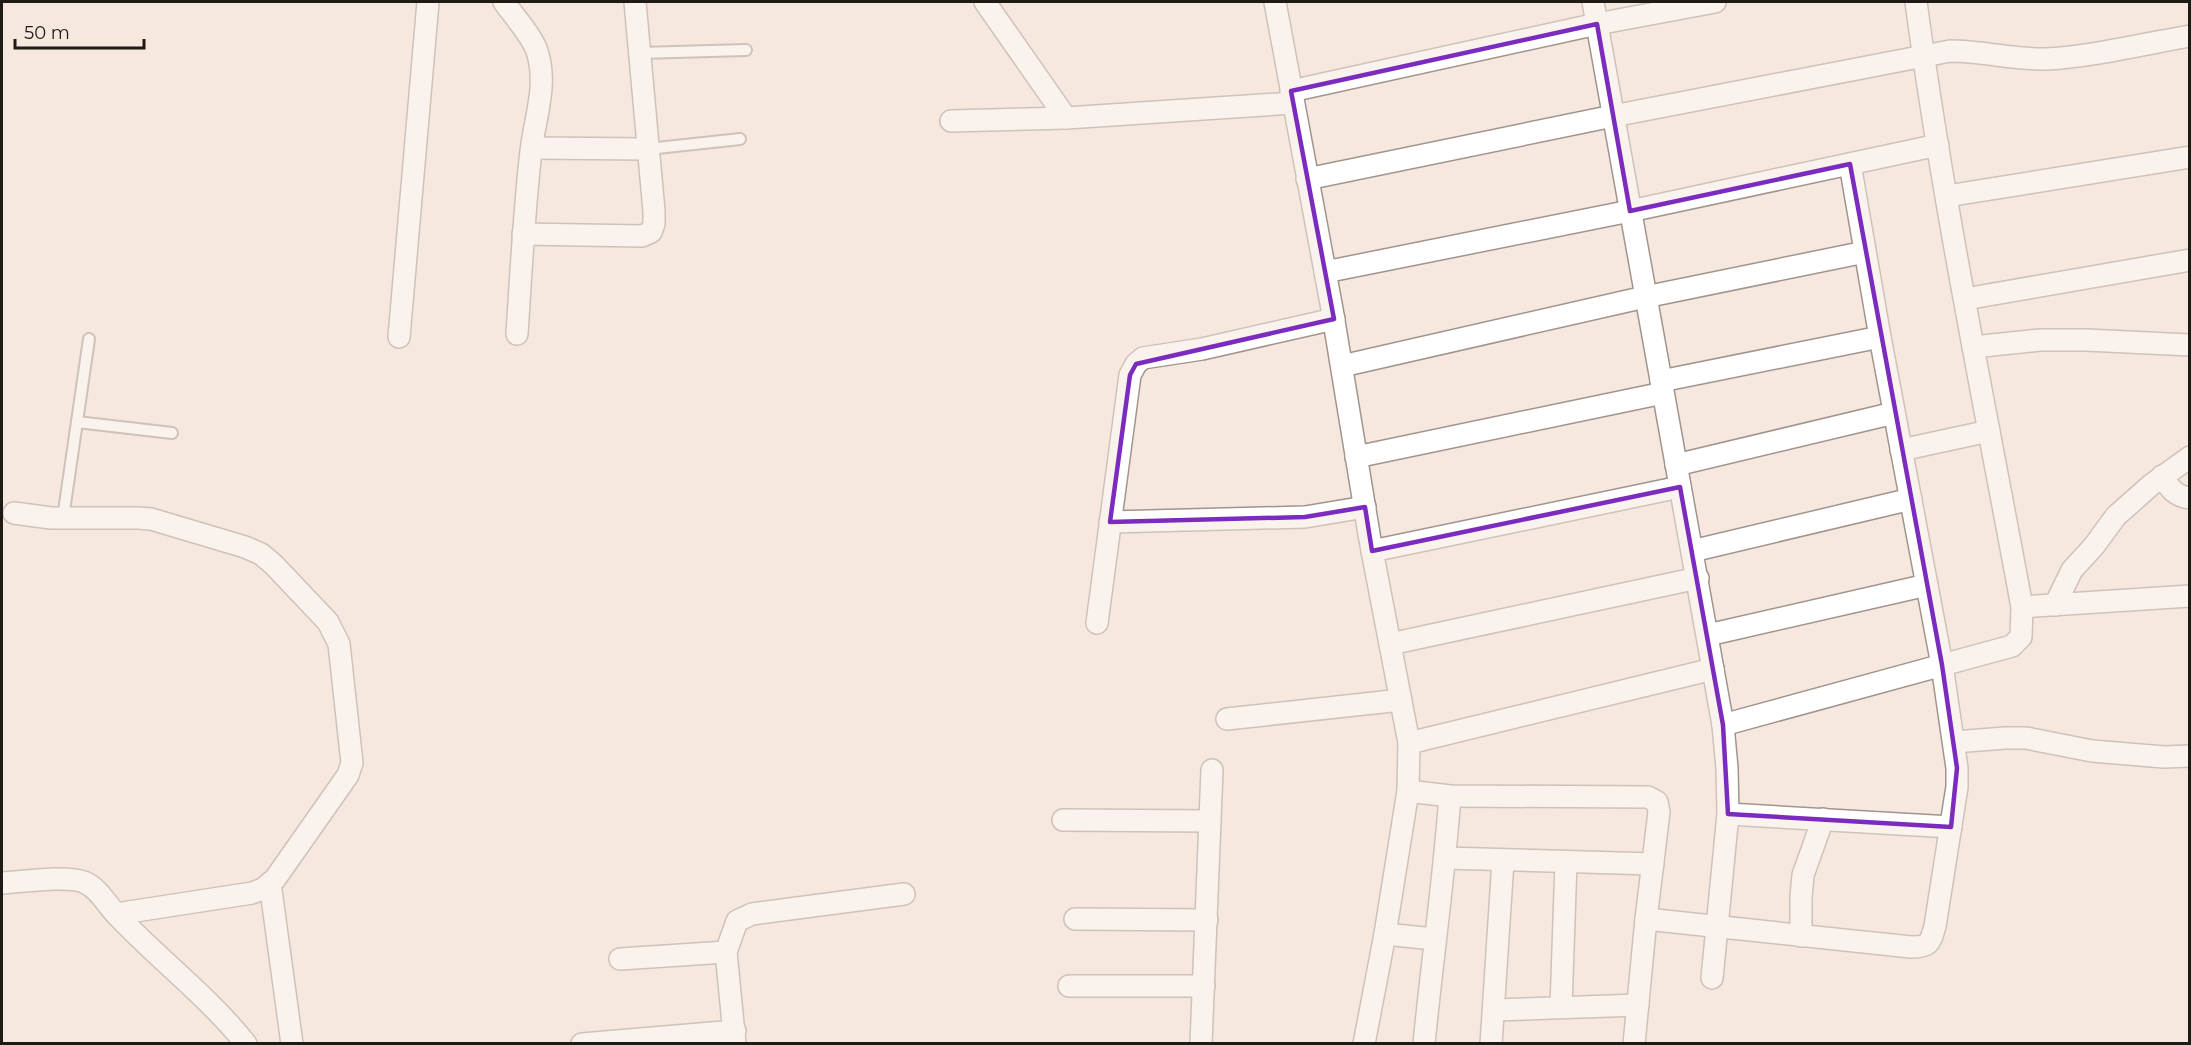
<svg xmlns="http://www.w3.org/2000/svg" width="2191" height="1045" font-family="Montserrat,sans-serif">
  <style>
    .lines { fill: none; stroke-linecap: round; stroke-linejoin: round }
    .service-casing { stroke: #a1948c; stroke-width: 14 }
    .minor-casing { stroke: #a1948c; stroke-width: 24 }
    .service { stroke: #fff; stroke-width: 10 }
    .minor { stroke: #fff; stroke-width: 21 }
    .marked { fill: none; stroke: #7b2cbf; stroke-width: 4.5; stroke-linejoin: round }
  </style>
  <rect width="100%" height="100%" fill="#f6e8df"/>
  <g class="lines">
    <defs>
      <g id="service">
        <path d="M640 53 746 50"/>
        <path d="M648 149 740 139"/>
        <path d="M77 422 172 433"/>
        <path d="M63 518 89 339"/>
      </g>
      <g id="minor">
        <path d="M504 2C513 15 532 36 537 51 548 85 535 117 531 151 524 212 521 273 517 334"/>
        <path d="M985 2 1066 118"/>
        <path d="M1275 2 1332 309 1370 540 1409 743 1408 791 1385 934 1364 1044"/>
        <path d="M1593 2 1723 725 1727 768 1728 814 1712 978"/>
        <path d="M1291 91 1597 24 1715 2"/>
        <path d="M951 121 1066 118 1293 103"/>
        <path d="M532 148 648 149"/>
        <path d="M1307 179 1613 116 1950 51C1983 51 2015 60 2047 59 2095 56 2143 44 2190 36"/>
        <path d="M1947 196 2190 157"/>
        <path d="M523 234 642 236 651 232 654 224V211L635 2"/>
        <path d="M1325 272 1630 211 1938 145"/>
        <path d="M1965 299 2190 260"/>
        <path d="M399 337 428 2"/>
        <path d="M1973 347 2040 340H2086L2190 345"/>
        <path d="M1342 366 1645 297 1865 252"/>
        <path d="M1661 381 1880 337"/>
        <path d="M1901 450 1989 431"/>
        <path d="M1356 457 1663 393"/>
        <path d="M1676 465 1894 413"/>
        <path d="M2162 476C2170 489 2175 496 2190 498"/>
        <path d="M14 513 51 518H138L151 519 245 547 261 554 274 565 328 622 339 644 352 763 348 775 275 879 263 889 252 893 116 914"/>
        <path d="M1110 522 1305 517 1365 507"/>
        <path d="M1372 551 1680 487"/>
        <path d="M1692 551 1911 499"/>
        <path d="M2055 605 2072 570 2094 546 2116 516 2151 485 2190 457"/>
        <path d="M2022 607 2190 596"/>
        <path d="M1097 623 1130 375 1136 364 1143 358 1202 349 1334 319"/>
        <path d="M1708 635 1927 585"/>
        <path d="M1390 644 1698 578"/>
        <path d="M1227 719 1401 700"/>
        <path d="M1723 725 2012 646 2021 637 2022 607C1985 406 1943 204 1916 2"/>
        <path d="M1954 742 2005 738H2026L2092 751 2164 757 2190 756"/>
        <path d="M1409 743 1713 669"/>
        <path d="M1408 791 1450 796 1648 797 1657 802 1659 812 1646 919 1634 1044"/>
        <path d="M1728 814 1951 827"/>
        <path d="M1063 820 1210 821"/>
        <path d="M1445 858 1653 864"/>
        <path d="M2 883C23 882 65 875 84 882 98 888 106 903 116 914 158 959 208 996 246 1044"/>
        <path d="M270 883 292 1044"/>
        <path d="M1075 919 1207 920"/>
        <path d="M1646 919 1911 947C1930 947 1930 943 1935 926L1957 787V768L1942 665 1880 337 1850 164"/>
        <path d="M1385 934 1434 939"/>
        <path d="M1801 936V897L1803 875 1823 819"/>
        <path d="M620 959 726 952"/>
        <path d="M1069 986H1204"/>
        <path d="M1561 1007 1566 862"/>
        <path d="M1494 1010 1638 1005"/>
        <path d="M582 1044 735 1031"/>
        <path d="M735 1044 726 952 737 921 752 914 904 894"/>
        <path d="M1201 1044 1212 770"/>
        <path d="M1424 1044C1432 961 1444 879 1450 796"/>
        <path d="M1491 1044 1503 861"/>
      </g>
    </defs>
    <use href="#service" class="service-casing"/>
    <use href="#minor" class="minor-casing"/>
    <use href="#service" class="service"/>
    <use href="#minor" class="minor"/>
  </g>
  <path d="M0 0H2191V1045H0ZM1597 24 1630 211 1850 164 1942 665 1957 768 1951 827 1728 814 1723 725 1680 487 1372 551 1365 507 1305 517 1110 522 1130 375 1136 364 1334 319 1291 91Z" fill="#f6e8df" fill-opacity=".55" fill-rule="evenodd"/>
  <path class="marked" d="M1597 24 1630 211 1850 164 1942 665 1957 768 1951 827 1728 814 1723 725 1680 487 1372 551 1365 507 1305 517 1110 522 1130 375 1136 364 1334 319 1291 91Z"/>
  <rect width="2191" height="1045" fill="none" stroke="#1f1a16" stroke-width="6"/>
  <path d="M15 39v9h129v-9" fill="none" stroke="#1f1a16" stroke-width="3"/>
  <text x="24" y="39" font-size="18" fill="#1f1a16" stroke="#f6e8df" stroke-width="4.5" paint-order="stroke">50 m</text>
</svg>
